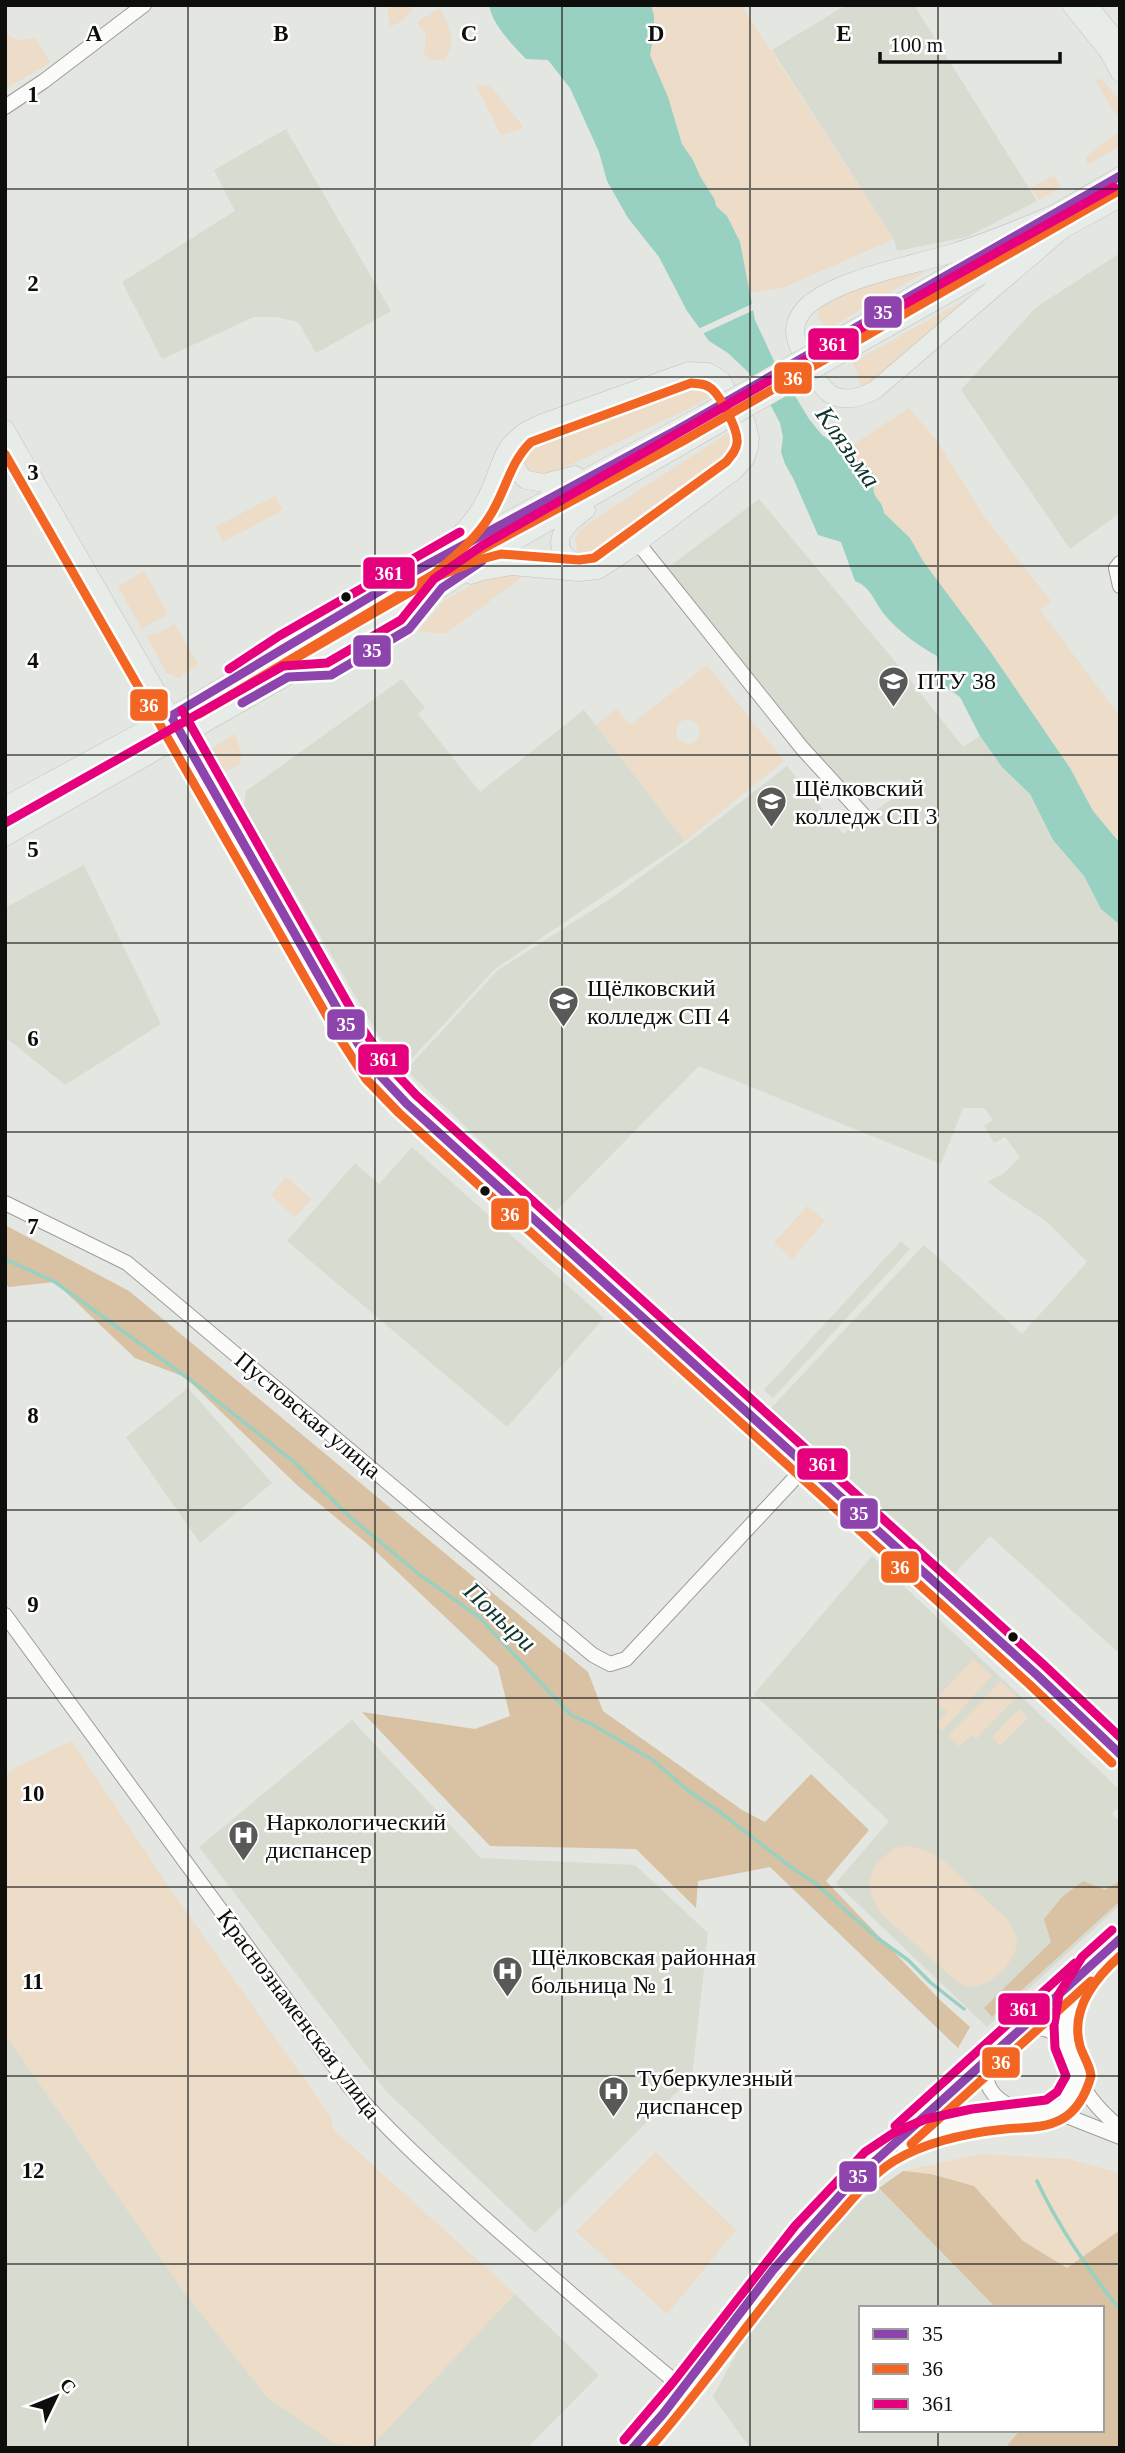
<svg xmlns="http://www.w3.org/2000/svg" width="1125" height="2453" font-family="Georgia,serif">
  <style>
    .built { fill: #d8dbd0 }
    .green { fill: #ecdcc8; fill-rule: evenodd }
    .forest { fill: #d9c1a3 }
    .water { fill: #98d1c1 }
    .pier { fill: #e4e6e1 }
    .lines { fill: none; stroke-linecap: round; stroke-linejoin: round }
    .stream { stroke: #98d1c1; stroke-width: 3.5 }
    .minor-casing { stroke: #9c9e9a; stroke-width: 16 }
    .major-casing { stroke: #c1c2bf; stroke-width: 19 }
    .minor { stroke: #fbfbfa; stroke-width: 14 }
    .major { stroke: #e7ece8; stroke-width: 18 }
    .major-bridge-casing { stroke: #c1c2bf; stroke-width: 19; stroke-linecap: butt }
    .major-bridge { stroke: #e7ece8; stroke-width: 18 }
    .bus-1-casing { stroke: #fff; stroke-width: 14 }
    .bus-2-casing { stroke: #fff; stroke-width: 14 }
    .bus-3-casing { stroke: #fff; stroke-width: 14 }
    .bus-1 { stroke: #8e44ad; stroke-width: 9 }
    .bus-2 { stroke: #f26522; stroke-width: 9 }
    .bus-3 { stroke: #e5007d; stroke-width: 9 }
    .grid { fill: none; stroke: #0e0f0c; stroke-width: 2; stroke-opacity: 0.55 }
    .bus-dot { fill: #0e0f0c; stroke: #fff; stroke-width: 2.5 }
    .labels { text-anchor: middle; dominant-baseline: central; stroke-width: 5; stroke-linejoin: round; paint-order: stroke }
    .poi-label { font-size: 24px; fill: #0e0f0c; stroke: #fff; text-anchor: start }
    .street-label { font-size: 24px; fill: #0e0f0c; stroke: #fff }
    .water-label { font-size: 26px; font-style: italic; fill: #0f352d; stroke: #fff }
    .grid-label { font-size: 23px; text-anchor: middle; font-weight: bold; fill: #0e0f0c; stroke: #fff; stroke-width: 5; stroke-linejoin: round; paint-order: stroke }
    .line-badge { stroke: #fff; stroke-width: 2.5 }
    .badge-label { font-size: 19px; text-anchor: middle; font-weight: bold; fill: #fff }
  </style>
  <rect width="100%" height="100%" fill="#e4e6e1"/>
  <g class="built">
    <path d="M846 5H914L1037 201 967 237 897 251 894 239 772 50Z"/>
    <path d="M286 129 391 311 316 353 298 322 276 317H254L162 359 122 282 235 211 214 170Z"/>
    <path d="M1120 253V513L1070 549 961 390 1035 308Z"/>
    <path d="M759 499 903 671 963 747 980 736 1002 767 1030 794 1053 840 1084 876 1101 909 1120 925V1654L990 1536 955 1573 771 1408 924 1245 1022 1334 1087 1262 1047 1222 987 1182 1003 1174 1020 1157 1005 1137 994 1143 984 1126 993 1120 984 1108H963L941 1164 699 1066 555 1212 406 1070 498 970 610 899 697 836 787 766 843 834 910 786 901 780 840 784 666 569Z"/>
    <path d="M402 679 425 708 418 714 480 792 584 710 685 841 495 969 404 1067 391 1054 370 1021 244 806 246 791Z"/>
    <path d="M84 865 161 1024 65 1085 5 1037V908Z"/>
    <path d="M412 1147 604 1318 507 1427 287 1241 355 1163 379 1184Z"/>
    <path d="M901 1241 910 1249 773 1398 764 1390Z"/>
    <path d="M188 1388 272 1483 200 1543 126 1437Z"/>
    <path d="M872 1556 1120 1790V1806L1112 1814 1120 1822V1905L987 2027 836 1883 889 1821 754 1694Z"/>
    <path d="M352 1720 481 1858 635 1865 708 1933 692 2077 535 2233 386 2091 199 1847Z"/>
    <path d="M5 2034 185 2293 267 2397 335 2444 467 2343 515 2294 599 2375 527 2448H5Z"/>
    <path d="M879 2188 996 2308H861V2430H1020L1005 2448H750L713 2397 748 2332 834 2219Z"/>
  </g>
  <g class="green">
    <path d="M387 5H415C409 15 401 24 390 26Z"/>
    <path d="M651 5H741L894 239 782 288 748 293 740 242 727 216 716 206 715 200 700 176 693 160 682 144 668 97 649 55 654 33V16Z"/>
    <path d="M436 9H440C449 25 457 44 445 60H431L424 54 426 35 418 23 420 19 430 15Z"/>
    <path d="M5 32C15 42 23 41 35 37L50 63 5 89Z"/>
    <path d="M1101 78 1120 101V121L1096 82Z"/>
    <path d="M476 85 489 86 494 90 522 125V129L501 135Z"/>
    <path d="M1117 134H1120V146L1087 165 1086 157C1098 148 1103 141 1117 134Z"/>
    <path d="M1054 175 1061 187 1039 200 1031 188Z"/>
    <path d="M936 265 828 329 818 317V306C854 285 897 277 936 265Z"/>
    <path d="M972 296 884 374 862 388 853 362Z"/>
    <path d="M687 380 707 382 719 391 696 405 555 472 536 473 526 467 524 457 527 442 536 436Z"/>
    <path d="M909 408 937 441 985 518 1051 601 1040 610 1120 717V831L1116 837 1093 811 1070 768 990 651 923 561 910 538 884 513V507L874 497 873 488 842 452Z"/>
    <path d="M737 427C743 444 739 451 728 464L615 548 595 557 578 554 575 538 580 530 589 523Z"/>
    <path d="M275 496 283 510 223 542 215 527Z"/>
    <path d="M549 507 551 510 271 673 288 659 315 642Z"/>
    <path d="M144 571 168 614 142 629 118 586Z"/>
    <path d="M529 572 445 634 418 631 443 601 489 576Z"/>
    <path d="M174 624 198 664 179 678 166 672 147 636 154 632 156 635Z"/>
    <path d="M707 665 784 761 685 841 596 725 616 709 630 725ZM689 719 699 726 700 735 694 743 686 744 677 738 676 728 681 721Z"/>
    <path d="M235 734 241 752 240 764 228 771C217 769 210 764 206 752Z"/>
    <path d="M147 740 149 743 55 798 52 794Z"/>
    <path d="M286 1177 311 1199 295 1217 271 1195Z"/>
    <path d="M807 1206 825 1221 792 1259 774 1243Z"/>
    <path d="M973 1659 992 1676 942 1731 935 1725 947 1712 934 1701Z"/>
    <path d="M1001 1681 1017 1697 976 1739 971 1735 959 1747 948 1736Z"/>
    <path d="M1019 1709 1028 1718 1000 1746 992 1737Z"/>
    <path d="M72 1741 171 1890 331 2117 333 2129 515 2294 371 2447 335 2444 267 2397 185 2293 5 2034V1776L18 1766Z"/>
    <path d="M910 1846 928 1851 944 1861 1009 1921 1017 1938 1015 1953 1004 1970 991 1980 979 1986 968 1987 957 1982 879 1912 872 1897 869 1883 876 1863 895 1848Z"/>
    <path d="M655 2152 736 2230 667 2314 576 2231Z"/>
    <path d="M981 2154 1068 2159 1120 2173V2230L1067 2268 1023 2241 974 2186 931 2174 903 2171Z"/>
  </g>
  <g class="forest">
    <path d="M5 1225 129 1291 588 1672 603 1711 742 1810 765 1822 811 1774 869 1830 826 1881 940 2000 970 2027 958 2048 770 1867 698 1881 696 1908 636 1849 490 1846 362 1712 475 1729 510 1716 498 1667 369 1545 298 1486 185 1377 135 1358 55 1282 9 1287 5 1284Z"/>
    <path d="M1083 1881 1105 1890 1120 1881V1901L992 2017 984 2008 1051 1942 1044 1919 1062 1897Z"/>
    <path d="M903 2171 931 2174 974 2186 1023 2241 1067 2268 1120 2230V2448H1005L1020 2430H1102V2308H996L879 2188Z"/>
  </g>
  <path class="water" d="M489 5H651L654 16V33L650 55 668 97 682 144 693 160 700 176 715 200 716 206 727 216 740 242 755 320 774 361 809 419 822 435 839 447 852 464H864L875 475C869 503 882 495 884 513L910 538 923 561 990 651 1070 768 1093 811 1120 843V925L1101 909 1084 876 1053 840 1030 794 1002 767 980 736 960 697 941 684 937 656C917 645 898 631 884 614 873 600 872 588 855 581L841 542 818 535 793 478 785 464 781 452 783 437 780 423 771 406 749 373 728 353 709 341 687 311 659 257 628 218 607 181 599 152 570 88 548 60 526 59C512 44 493 26 489 5Z"/>
  <path class="pier" d="M754 303 756 309 700 335 696 330Z"/>
  <g class="lines">
    <g class="stream">
      <path d="M5 1259 55 1282 197 1385 294 1462 350 1517 420 1575 479 1617 571 1715 593 1725 653 1760 686 1789 720 1812 788 1865 815 1883 876 1937 908 1960 931 1983 964 2009"/>
      <path d="M1037 2181C1059 2228 1088 2269 1120 2310"/>
    </g>
    <defs>
      <g id="minor">
        <path d="M5 107 44 81 144 5"/>
        <path d="M638 543 802 748 865 817"/>
        <path d="M1120 563 1116 568 1120 586"/>
        <path d="M183 737 350 1031 376 1071 407 1104 1037 1675 1120 1754"/>
        <path d="M5 1203 127 1263 593 1655 610 1664 626 1659 806 1466"/>
        <path d="M5 1615 349 2086C391 2134 436 2174 483 2217 549 2275 615 2333 683 2388"/>
        <path d="M1018 2031C1067 2016 1069 2059 1086 2091 1094 2105 1107 2117 1120 2128"/>
        <path d="M1067 2047C1065 2018 1069 2002 1084 1977"/>
        <path d="M989 2058C978 2090 1000 2103 1026 2114"/>
        <path d="M1049 2113 1064 2115 1120 2137"/>
        <path d="M900 2144 957 2123 1049 2113 1065 2104 1074 2089 1079 2075"/>
        <path d="M633 2448 663 2414 773 2270 852 2182 1120 1939"/>
      </g>
      <g id="major">
        <path d="M1071 5 1108 51 1120 73"/>
        <path d="M1088 5 1120 45"/>
        <path d="M1052 215C1019 229 986 243 952 253 911 266 839 278 807 306 801 312 796 321 795 329 794 345 819 390 834 396 848 402 862 397 875 390L1062 230"/>
        <path d="M1044 220 1120 176"/>
        <path d="M1054 234 1120 198"/>
        <path d="M833 341 999 246"/>
        <path d="M841 354 1030 248"/>
        <path d="M5 429 176 725"/>
        <path d="M519 442C511 456 513 469 526 480L544 483 575 475"/>
        <path d="M586 510C579 515 571 521 565 529 551 548 569 566 589 563"/>
        <path d="M426 565C448 546 472 527 485 501 494 485 498 467 506 451L511 444 524 432 540 424 689 371 708 372 721 380 746 422 750 438 749 448 745 459 734 471 623 554 598 570 579 572 512 566 483 571 471 575"/>
        <path d="M5 806 207 696 395 582 704 414"/>
        <path d="M5 837 442 588 489 556 712 428"/>
      </g>
    </defs>
    <use href="#minor" class="minor-casing"/>
    <use href="#major" class="major-casing"/>
    <use href="#minor" class="minor"/>
    <use href="#major" class="major"/>
    <defs>
      <g id="major-bridge">
        <path d="M704 414 833 341"/>
        <path d="M712 428 841 354"/>
      </g>
    </defs>
    <use href="#major-bridge" class="major-bridge-casing"/>
    <use href="#major-bridge" class="major-bridge"/>
    <defs>
      <g id="bus-1">
        <path d="M242 703 288 677 331 675 409 629 442 588 482 561"/>
        <path d="M171 716 350 1031 376 1071 407 1104 1037 1675 1120 1754"/>
        <path d="M171 716 395 582 677 430 1120 176"/>
        <path d="M633 2448 663 2414 773 2270 852 2182 1120 1939"/>
      </g>
      <g id="bus-2">
        <path d="M691 383C698 384 706 383 712 389 721 397 739 431 737 443 736 451 731 456 726 462L594 558 579 560 501 554 478 560 436 577 199 714 434 574C455 556 477 538 491 514 506 490 510 462 531 442Z"/>
        <path d="M5 454 339 1037 366 1079 399 1113 1029 1684 1112 1763"/>
        <path d="M462 560 683 441 1120 190"/>
        <path d="M911 2144 1091 1981"/>
        <path d="M650 2448C714 2375 768 2293 833 2221 852 2200 870 2176 894 2161 927 2141 967 2133 1005 2129 1025 2127 1044 2129 1062 2119 1078 2110 1086 2094 1091 2076 1090 2065 1083 2056 1080 2046 1070 2010 1095 1978 1120 1956"/>
      </g>
      <g id="bus-3">
        <path d="M229 669 279 636 460 532"/>
        <path d="M182 710 360 1025 386 1063 416 1095 1045 1666 1120 1737"/>
        <path d="M5 823 283 666 327 663 401 620 434 579 483 545 835 343 1114 187"/>
        <path d="M895 2126 1075 1963"/>
        <path d="M624 2440 674 2381 795 2226 865 2152 895 2132 926 2119 972 2109 1046 2100 1057 2092 1066 2076 1055 2048 1054 2025 1059 1994 1082 1957 1112 1930"/>
      </g>
    </defs>
    <use href="#bus-1" class="bus-1-casing"/>
    <use href="#bus-2" class="bus-2-casing"/>
    <use href="#bus-3" class="bus-3-casing"/>
    <use href="#bus-1" class="bus-1"/>
    <use href="#bus-2" class="bus-2"/>
    <use href="#bus-3" class="bus-3"/>
  </g>
  <path class="grid" d="M188 5V2448M375 5V2448M562 5V2448M750 5V2448M938 5V2308M5 189H1120M5 377H1120M5 566H1120M5 755H1120M5 943H1120M5 1132H1120M5 1321H1120M5 1510H1120M5 1698H1120M5 1887H1120M5 2076H1120M5 2264H1120M938 2430V2448"/>
  <defs>
    <symbol id="university-pin" viewBox="-11 -11 22 30"><path d="M0 17L-7.5 6A9.5 9.5 0 1 1 7.5 6Z" fill="#595a57" stroke="#fff"/><path d="M0-5L7-2L0 1L-7-2ZM-4 1L0 2.5L4 1V4Q0 6-4 4Z" fill="#fff"/></symbol>
    <symbol id="hospital-pin" viewBox="-11 -11 22 30"><path d="M0 17L-7.5 6A9.5 9.5 0 1 1 7.5 6Z" fill="#595a57" stroke="#fff"/><path d="M-5-5h3v3.5h4V-5h3V5h-3V1.5h-4V5h-3Z" fill="#fff"/></symbol>
  </defs>
  <g fill-rule="evenodd">
    <use href="#university-pin" x="876" y="664" width="35" height="47"/>
    <use href="#university-pin" x="754" y="784" width="35" height="47"/>
    <use href="#university-pin" x="546" y="984" width="35" height="47"/>
    <use href="#hospital-pin" x="226" y="1818" width="35" height="47"/>
    <use href="#hospital-pin" x="490" y="1954" width="35" height="47"/>
    <use href="#hospital-pin" x="596" y="2074" width="35" height="47"/>
  </g>
  <g class="bus-dot">
    <circle cx="346" cy="597" r="6"/>
    <circle cx="485" cy="1191" r="6"/>
    <circle cx="1013" cy="1637" r="6"/>
  </g>
  <g class="labels">
    <g class="poi-label">
      <text x="917" y="681">ПТУ 38</text>
      <text x="795" y="788">Щёлковский<tspan x="795" dy="28">колледж СП 3</tspan></text>
      <text x="587" y="988">Щёлковский<tspan x="587" dy="28">колледж СП 4</tspan></text>
      <text x="266" y="1822">Наркологический<tspan x="266" dy="28">диспансер</tspan></text>
      <text x="531" y="1957">Щёлковская районная<tspan x="531" dy="28">больница № 1</tspan></text>
      <text x="637" y="2078">Туберкулезный<tspan x="637" dy="28">диспансер</tspan></text>
    </g>
    <g class="street-label">
      <text transform="translate(308 1415) rotate(40)">Пустовская улица</text>
      <text transform="translate(299 2014) rotate(53)">Краснознаменская улица</text>
    </g>
    <g class="water-label">
      <text transform="translate(848 447) rotate(55)">Клязьма</text>
      <text transform="translate(500 1617) rotate(43)">Поныри</text>
    </g>
  </g>
  <g class="grid-label">
    <text x="94" y="41">A</text>
    <text x="281" y="41">B</text>
    <text x="469" y="41">C</text>
    <text x="656" y="41">D</text>
    <text x="844" y="41">E</text>
    <text x="33" y="102">1</text>
    <text x="33" y="291">2</text>
    <text x="33" y="480">3</text>
    <text x="33" y="668">4</text>
    <text x="33" y="857">5</text>
    <text x="33" y="1046">6</text>
    <text x="33" y="1234">7</text>
    <text x="33" y="1423">8</text>
    <text x="33" y="1612">9</text>
    <text x="33" y="1801">10</text>
    <text x="33" y="1989">11</text>
    <text x="33" y="2178">12</text>
  </g>
  <g class="line-badge">
    <rect x="863" y="295" width="40" height="34" rx="7" fill="#8e44ad"/>
    <rect x="807" y="327" width="53" height="34" rx="7" fill="#e5007d"/>
    <rect x="773" y="361" width="40" height="34" rx="7" fill="#f26522"/>
    <rect x="362" y="556" width="54" height="34" rx="7" fill="#e5007d"/>
    <rect x="352" y="634" width="40" height="34" rx="7" fill="#8e44ad"/>
    <rect x="129" y="688" width="40" height="34" rx="7" fill="#f26522"/>
    <rect x="326" y="1008" width="40" height="33" rx="7" fill="#8e44ad"/>
    <rect x="357" y="1043" width="53" height="33" rx="7" fill="#e5007d"/>
    <rect x="490" y="1197" width="40" height="34" rx="7" fill="#f26522"/>
    <rect x="796" y="1447" width="53" height="34" rx="7" fill="#e5007d"/>
    <rect x="839" y="1497" width="40" height="33" rx="7" fill="#8e44ad"/>
    <rect x="880" y="1550" width="40" height="34" rx="7" fill="#f26522"/>
    <rect x="997" y="1992" width="54" height="34" rx="7" fill="#e5007d"/>
    <rect x="981" y="2046" width="40" height="33" rx="7" fill="#f26522"/>
    <rect x="838" y="2160" width="40" height="33" rx="7" fill="#8e44ad"/>
  </g>
  <g class="badge-label">
    <text x="883" y="319">35</text>
    <text x="833" y="351">361</text>
    <text x="793" y="385">36</text>
    <text x="389" y="580">361</text>
    <text x="372" y="657">35</text>
    <text x="149" y="712">36</text>
    <text x="346" y="1031">35</text>
    <text x="384" y="1066">361</text>
    <text x="510" y="1221">36</text>
    <text x="823" y="1471">361</text>
    <text x="859" y="1520">35</text>
    <text x="900" y="1574">36</text>
    <text x="1024" y="2016">361</text>
    <text x="1001" y="2069">36</text>
    <text x="858" y="2183">35</text>
  </g>
  <rect width="1125" height="2453" fill="none" stroke="#0e0f0c" stroke-width="14"/>
  <rect x="859" y="2306" width="245" height="126" fill="#ffffff" stroke="#9f9f9e" stroke-width="2"/>
  <rect x="873" y="2329" width="35" height="10" fill="#8e44ad" stroke="#9f9f9e" stroke-width="2"/>
  <text x="922" y="2341" font-size="21" fill="#0e0f0c">35</text>
  <rect x="873" y="2364" width="35" height="10" fill="#f26522" stroke="#9f9f9e" stroke-width="2"/>
  <text x="922" y="2376" font-size="21" fill="#0e0f0c">36</text>
  <rect x="873" y="2399" width="35" height="10" fill="#e5007d" stroke="#9f9f9e" stroke-width="2"/>
  <text x="922" y="2411" font-size="21" fill="#0e0f0c">361</text>
  <g transform="translate(56 2397) rotate(47)" stroke="#ffffff" stroke-width="5" paint-order="stroke">
  <path d="M0-5L12 26L0 18L-12 26Z" fill="#0e0f0c"/>
  <text y="-10" font-size="19" font-weight="bold" text-anchor="middle" fill="#0e0f0c">С</text>
  </g>
  <path d="M880 52v10h180v-10" fill="none" stroke="#0e0f0c" stroke-width="3.5"/>
  <text x="890" y="52" font-size="21" fill="#0e0f0c" stroke="#ffffff" stroke-width="5" paint-order="stroke">100 m</text>
</svg>
